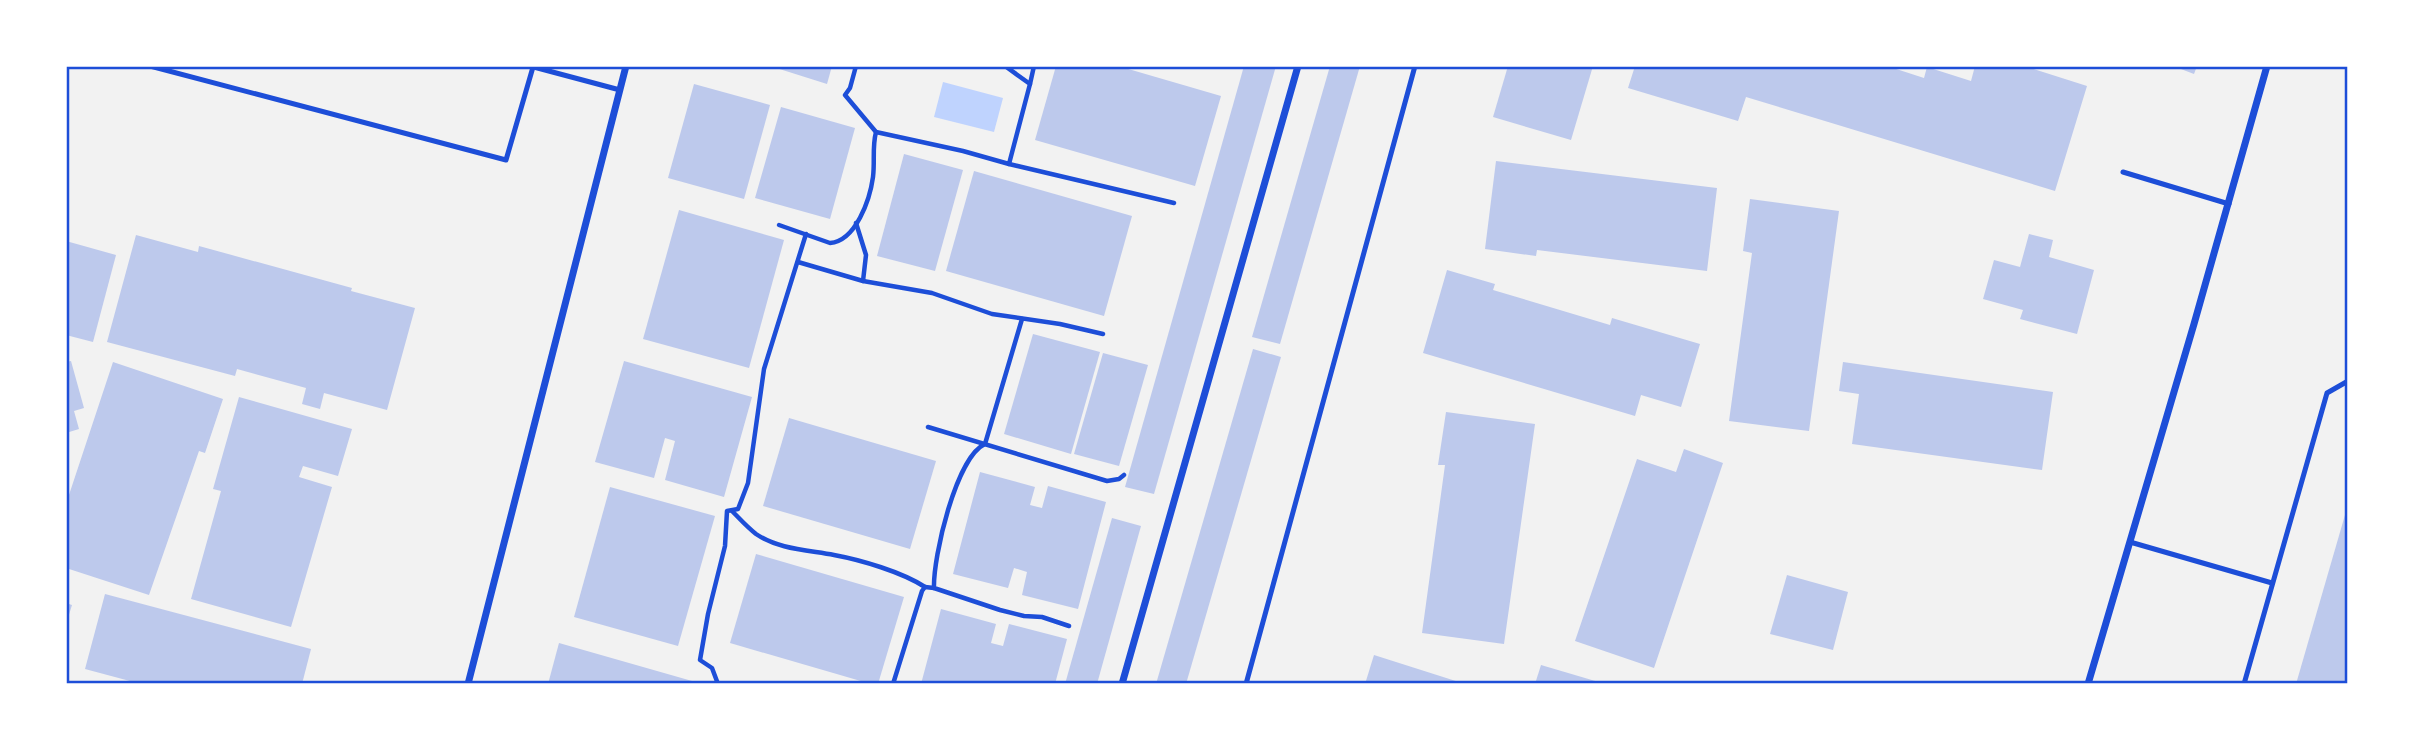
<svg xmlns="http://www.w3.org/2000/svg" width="2414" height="750" font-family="'Alegreya Sans',sans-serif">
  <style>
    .water { fill: #bfd3fe }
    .building { fill: #bdc9ec }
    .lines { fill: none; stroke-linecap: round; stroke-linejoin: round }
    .path { stroke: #1d4ed8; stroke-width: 4.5 }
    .service { stroke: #1d4ed8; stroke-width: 5 }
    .minor { stroke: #1d4ed8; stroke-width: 7 }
    .neatline { fill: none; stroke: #1d4ed8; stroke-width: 2.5 }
  </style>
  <rect width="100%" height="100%" fill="#f2f2f2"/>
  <path class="water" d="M943 82 1003 98 994 132 934 117Z"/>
  <g class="building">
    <path d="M770 66H832L827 84Z"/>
    <path d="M1056 66H1118L1221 96 1195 186 1035 140Z"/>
    <path d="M1244 66H1276L1154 494 1125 487Z"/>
    <path d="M1330 66H1360L1280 344 1252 337Z"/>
    <path d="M1508 66H1593L1571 140 1493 117Z"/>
    <path d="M1635 66H1887L1924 78 1927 67 1971 81 1975 66H2024L2087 86 2055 191 1746 97 1738 121 1628 88Z"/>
    <path d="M2173 66H2197L2194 74Z"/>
    <path d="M694 84 770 105 744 199 668 178Z"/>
    <path d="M781 107 855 128 830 219 755 198Z"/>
    <path d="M904 154 963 170 935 271 877 256Z"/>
    <path d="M1496 161 1717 188 1707 271 1537 250 1536 256 1485 249Z"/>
    <path d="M974 171 1132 216 1104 316 946 271Z"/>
    <path d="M1750 199 1839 211 1809 431 1729 421 1752 253 1743 251Z"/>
    <path d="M679 210 784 240 749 368 643 339Z"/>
    <path d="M2029 234 2053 240 2049 257 2094 270 2077 334 2020 319 2023 310 1983 299 1994 260 2020 267Z"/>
    <path d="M136 235 198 252 199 246 352 288 351 291 415 308 387 410 324 393 320 409 302 404 306 388 237 369 235 376 107 342Z"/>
    <path d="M66 241 116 255 93 342 66 335Z"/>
    <path d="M1447 270 1495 284 1493 290 1610 325 1612 318 1700 344 1681 407 1641 395 1635 416 1423 353Z"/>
    <path d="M1033 334 1100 352 1071 454 1004 434Z"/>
    <path d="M1253 349 1281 357 1186 684H1156Z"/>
    <path d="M1103 353 1148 365 1119 466 1074 454Z"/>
    <path d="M71 361 84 408 74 411 79 429 66 433V362Z"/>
    <path d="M624 361 752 397 724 497 665 480 675 441 665 438 654 478 595 462Z"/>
    <path d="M113 362 223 399 205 453 199 451 149 595 66 568V504Z"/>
    <path d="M1843 362 2053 392 2042 470 1852 444 1859 394 1839 391Z"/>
    <path d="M239 397 352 429 338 476 303 466 299 477 332 487 291 627 191 599 221 491 213 489Z"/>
    <path d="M1446 412 1535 424 1504 644 1422 633 1445 465H1438Z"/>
    <path d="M789 418 936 461 910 549 763 506Z"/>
    <path d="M1684 449 1723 463 1654 668 1575 641 1637 459 1676 472Z"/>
    <path d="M980 472 1035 487 1030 505 1042 508 1048 486 1106 502 1078 609 1022 595 1027 572 1014 568 1008 588 953 574Z"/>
    <path d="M610 487 715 516 678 646 574 617Z"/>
    <path d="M2347 508 2348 684H2296Z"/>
    <path d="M1112 518 1141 526 1097 684H1065Z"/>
    <path d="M756 554 904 597 878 684H871L730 643Z"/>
    <path d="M1787 575 1848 592 1833 650 1770 634Z"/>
    <path d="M105 594 311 649 302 684H141L85 669Z"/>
    <path d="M66 603 72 605 67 621H66Z"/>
    <path d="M941 609 996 624 991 643 1003 646 1009 624 1067 639 1055 684H921Z"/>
    <path d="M559 643 699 683V684H548Z"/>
    <path d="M1374 655 1462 683V684H1365Z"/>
    <path d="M1541 665 1602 683V684H1535Z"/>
  </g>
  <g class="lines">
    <g class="path">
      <path d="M856 66 850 88 845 95 876 132 963 151 1009 164 1030 84 1005 66"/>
      <path d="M1030 84 1034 66"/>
      <path d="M1009 164 1174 203"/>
      <path d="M779 225 830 243C856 241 870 199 873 177 875 161 872 147 876 132"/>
      <path d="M798 262 863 281 866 255 856 223"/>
      <path d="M863 281 932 293 992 314 1060 324 1103 334"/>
      <path d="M1022 319 985 444C956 457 933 557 934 588L1000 610 1024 616 1042 617 1069 626"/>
      <path d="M928 427 1107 481 1119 479 1124 475"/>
      <path d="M732 511C740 519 747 527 756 534 778 549 807 550 834 555 861 560 902 572 925 587"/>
      <path d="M718 684 712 668 700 660 708 614 725 546 727 511 738 509 748 483 764 369 806 234"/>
      <path d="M893 684 922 591 925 587 934 588"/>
    </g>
    <g class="service">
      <path d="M150 66 506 160 533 67"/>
      <path d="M530 66 620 90"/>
      <path d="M2123 172 2229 204"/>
      <path d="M2130 542 2272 583"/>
      <path d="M1246 684 1415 66"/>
      <path d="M2244 684 2327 393 2348 381"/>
    </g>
    <g class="minor">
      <path d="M468 684 626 66"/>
      <path d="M1122 684 1298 66"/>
      <path d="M2088 684 2194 324 2267 66"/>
    </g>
  </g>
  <rect width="2414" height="750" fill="none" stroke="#ffffff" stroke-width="136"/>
  <rect x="68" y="68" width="2278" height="614" class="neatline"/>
</svg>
